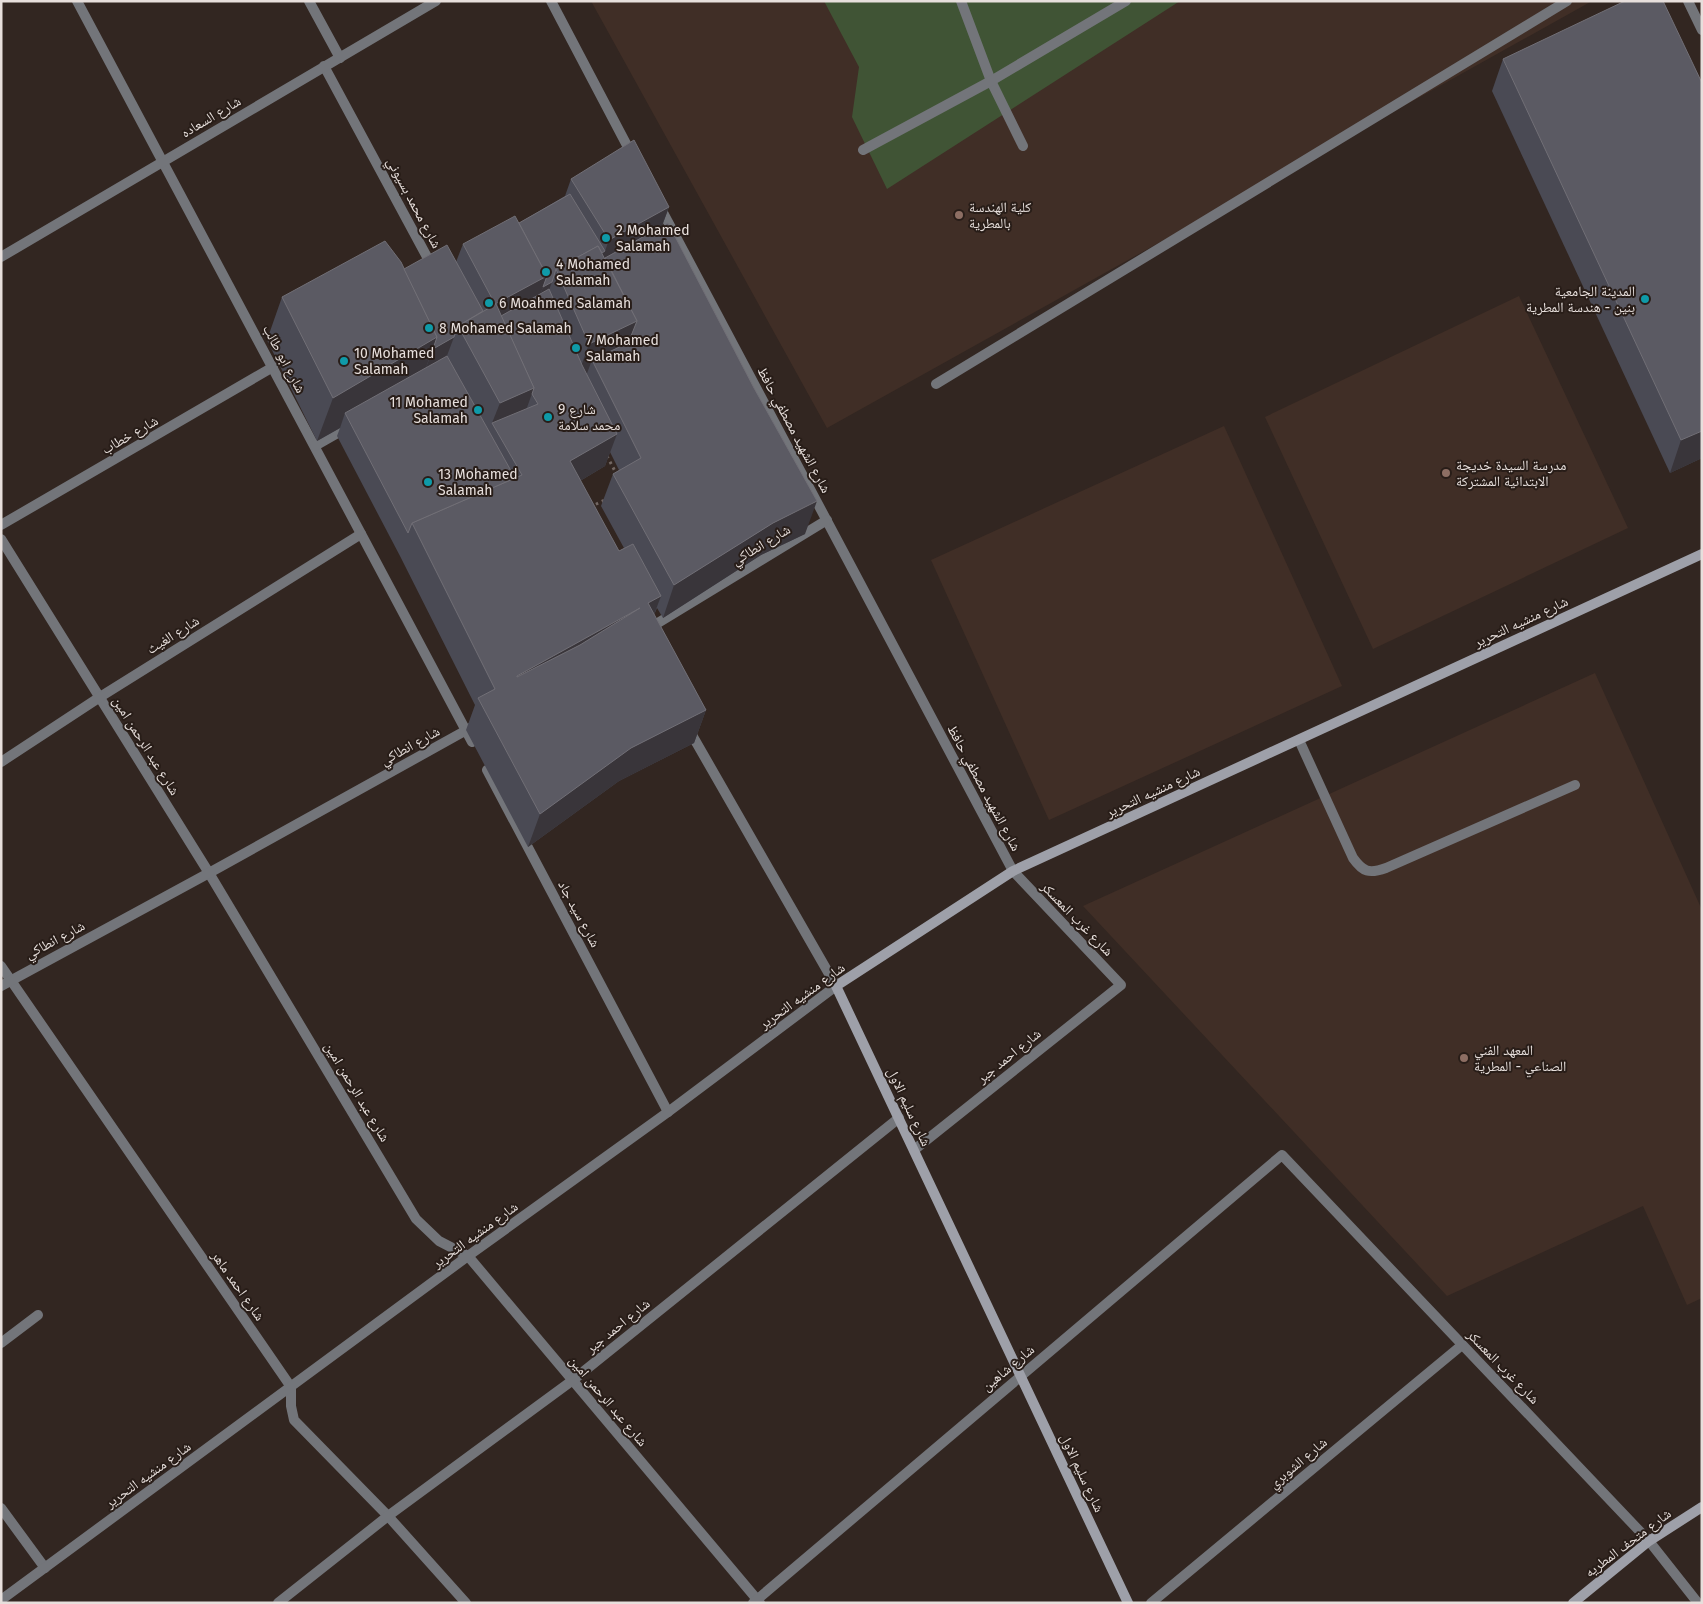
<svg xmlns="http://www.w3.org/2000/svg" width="1703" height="1604" font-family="'Fira Sans','Noto Naskh Arabic',sans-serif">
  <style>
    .built { fill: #402e26 }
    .green { fill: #405435 }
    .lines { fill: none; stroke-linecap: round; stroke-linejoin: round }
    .path { stroke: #736864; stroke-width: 3; stroke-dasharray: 2.5 4; stroke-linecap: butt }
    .lane { stroke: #73757a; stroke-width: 10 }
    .street { stroke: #73757a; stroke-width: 10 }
    .secondary { stroke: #9ea0a9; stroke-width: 10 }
    .wall { fill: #4a4a54; fill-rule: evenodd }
    .shaded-wall { fill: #39353a }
    .building { fill: #5b5a63; stroke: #716f76; fill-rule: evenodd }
    .education-dot { fill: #8d6e63; stroke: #281d18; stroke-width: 2 }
    .culture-dot { fill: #0f9aa8; stroke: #281d18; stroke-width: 2 }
    .labels { text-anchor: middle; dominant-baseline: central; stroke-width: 4; stroke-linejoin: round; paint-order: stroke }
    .street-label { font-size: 14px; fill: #e7dfdc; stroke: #281d18 }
    .poi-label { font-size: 14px; fill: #e7dfdc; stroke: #281d18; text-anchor: start }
  </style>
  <rect width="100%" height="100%" fill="#322621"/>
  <g class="built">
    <path d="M591 1H1592L827 428Z"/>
    <path d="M1519 296 1628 528 1373 649 1265 417Z"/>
    <path d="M1224 426 1342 686 1049 820 931 560Z"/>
    <path d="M1595 673 1702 910V1298L1687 1305 1643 1206 1447 1296 1083 906Z"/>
  </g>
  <path class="green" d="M824 1H1180L887 189 852 117 859 67Z"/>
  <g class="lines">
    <g class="path">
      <path d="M607 456 617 475"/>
      <path d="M590 507 607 499"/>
    </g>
    <g class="lane">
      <path d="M961 1 991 81 1023 146"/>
      <path d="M863 150 991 81 1126 1"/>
      <path d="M936 384 1567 1"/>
      <path d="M1299 740 1353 858C1363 872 1369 874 1386 868L1575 785"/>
    </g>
    <g class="street">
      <path d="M77 1 472 742"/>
      <path d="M309 1 340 58"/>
      <path d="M551 1 632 155"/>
      <path d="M1688 1 1702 30"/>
      <path d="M324 66 433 268"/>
      <path d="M659 205 1013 871 1121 985 914 1150"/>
      <path d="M1 257 436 1"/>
      <path d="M315 446 350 426"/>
      <path d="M1 525 273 367"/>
      <path d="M1 539 209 873 416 1219 439 1241 468 1256 760 1603"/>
      <path d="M648 629 827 520"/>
      <path d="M1 762 100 697 361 534"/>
      <path d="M487 770 668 1112"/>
      <path d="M1 966 291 1387V1406L294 1420 388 1516 466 1603"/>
      <path d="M1 986 209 873 472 727"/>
      <path d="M1 1343 38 1315"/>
      <path d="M1 1508 45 1568"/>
      <path d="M1 1600 468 1256 668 1112 836 986 688 728"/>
      <path d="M278 1603 388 1516 573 1380 899 1118"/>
      <path d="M753 1603 1282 1155 1649 1541 1698 1603"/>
      <path d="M1151 1603 1462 1345"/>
    </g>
    <g class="secondary">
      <path d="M1128 1603 836 986 1013 871 1702 554"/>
      <path d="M1573 1603 1649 1541 1702 1507"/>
    </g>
  </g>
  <g class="wall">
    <path d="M1503 59 1702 458 1670 473 1492 91Z"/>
    <path d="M571 179 669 207 662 226 805 534 761 555 663 618 657 608 654 615 706 710 694 743 619 781 528 847 466 730 475 705 400 556 337 436 340 428 317 441 267 340 282 297 404 269 456 262 463 244 519 223 565 196ZM610 452 619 470 613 474 601 506 624 548 619 551 580 481 605 466Z"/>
  </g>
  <g class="shaded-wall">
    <path d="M669 207 653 250 560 277 605 251 609 240Z"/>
    <path d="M547 276 531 319 485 345 495 304Z"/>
    <path d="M552 282 540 314 531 319 543 287Z"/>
    <path d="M637 321 617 374 592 360 580 392 570 397 589 344Z"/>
    <path d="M437 337 421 381 345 413 340 428 317 441 333 398Z"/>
    <path d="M454 337 442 369 421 381 433 349Z"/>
    <path d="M534 388 515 441 492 423 500 403Z"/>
    <path d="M1702 431V458L1670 473 1681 440Z"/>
    <path d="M617 434 605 466 558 494 570 461Z"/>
    <path d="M817 501 805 534 761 555 663 618 674 585 773 523Z"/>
    <path d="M661 596 649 628 648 603Z"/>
    <path d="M640 608 505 709 517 676Z"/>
    <path d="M706 710 694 743 619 781 528 847 540 814 631 748Z"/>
  </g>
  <g class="building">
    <path d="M1625 1H1663L1702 83V431L1681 440 1503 59Z"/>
    <path d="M634 140 669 207 609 240 571 179Z"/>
    <path d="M570 194 605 251 602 253 598 246 556 269 552 282 543 287 547 276 519 223Z"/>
    <path d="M515 216 547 276 495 304 463 244Z"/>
    <path d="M668 223 754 388 817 501 773 523 674 585 613 474 641 458 592 360 630 342 629 341 637 321 605 258Z"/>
    <path d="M385 241 401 262 437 337 333 398 282 297Z"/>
    <path d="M447 245 483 311 458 326 454 337 433 349 437 337 404 269Z"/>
    <path d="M598 246 637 321 589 344 556 269Z"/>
    <path d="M549 289 582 365 617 434 570 461 619 551 633 544 661 596 648 603 706 710 631 748 540 814 478 698 495 689 412 523 522 475 492 423 538 404 532 394 534 388 501 316ZM640 608 580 645 517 677V676Z"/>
    <path d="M496 304 534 388 500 403 458 326Z"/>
    <path d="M447 356 515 478 412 523 408 533 345 413Z"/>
  </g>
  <g class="education-dot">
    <circle cx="959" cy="215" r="5"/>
    <circle cx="1446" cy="473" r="5"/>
    <circle cx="1464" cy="1058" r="5"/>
  </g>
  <g class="culture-dot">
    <circle cx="606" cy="238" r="5"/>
    <circle cx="546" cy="272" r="5"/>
    <circle cx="1645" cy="299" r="5"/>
    <circle cx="489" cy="303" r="5"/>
    <circle cx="429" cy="328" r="5"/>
    <circle cx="576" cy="348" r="5"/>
    <circle cx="344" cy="361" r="5"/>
    <circle cx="478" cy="410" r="5"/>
    <circle cx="548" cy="417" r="5"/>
    <circle cx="428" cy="482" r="5"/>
  </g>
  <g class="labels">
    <g class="street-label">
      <text transform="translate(211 117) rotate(-31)">شارع السعاده</text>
      <text transform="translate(414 203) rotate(62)">شارع محمد بسيوني</text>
      <text transform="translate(284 359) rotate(62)">شارع ابو طالب</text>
      <text transform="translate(794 430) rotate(62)">شارع الشهيد مصطفي حافظ</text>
      <text transform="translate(130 435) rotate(-30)">شارع خطاب</text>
      <text transform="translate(761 545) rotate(-31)">شارع انطاكي</text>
      <text transform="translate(1521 622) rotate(-25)">شارع منشيه التحرير</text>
      <text transform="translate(173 635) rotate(-32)">شارع الغيث</text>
      <text transform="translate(146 746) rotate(58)">شارع عبد الرحمن امين</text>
      <text transform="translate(410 746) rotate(-29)">شارع انطاكي</text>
      <text transform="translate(984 788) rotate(62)">شارع الشهيد مصطفي حافظ</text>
      <text transform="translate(1153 792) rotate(-25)">شارع منشيه التحرير</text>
      <text transform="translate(579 914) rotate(62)">شارع سيد جاد</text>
      <text transform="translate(1077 919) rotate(46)">شارع غرب المعسكر</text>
      <text transform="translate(55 940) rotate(-28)">شارع انطاكي</text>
      <text transform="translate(802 996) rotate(-36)">شارع منشيه التحرير</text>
      <text transform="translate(1009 1056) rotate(-39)">شارع احمد جبر</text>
      <text transform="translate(357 1092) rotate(59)">شارع عبد الرحمن امين</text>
      <text transform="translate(909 1107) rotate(65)">شارع سليم الاول</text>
      <text transform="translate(475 1235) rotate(-36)">شارع منشيه التحرير</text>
      <text transform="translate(238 1286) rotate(55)">شارع احمد ماهر</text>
      <text transform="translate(618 1326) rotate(-39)">شارع احمد جبر</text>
      <text transform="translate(1503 1367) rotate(46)">شارع غرب المعسكر</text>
      <text transform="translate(1008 1368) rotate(-40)">شارع شاهين</text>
      <text transform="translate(608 1401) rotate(50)">شارع عبد الرحمن امين</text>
      <text transform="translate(1298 1463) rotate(-40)">شارع الشوبري</text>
      <text transform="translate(1082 1473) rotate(65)">شارع سليم الاول</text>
      <text transform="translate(148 1475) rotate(-36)">شارع منشيه التحرير</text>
      <text transform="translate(1628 1543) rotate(-37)">شارع متحف المطريه</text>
    </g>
    <g class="poi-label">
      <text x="969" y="207">كلية الهندسة<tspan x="969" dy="16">بالمطرية</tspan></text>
      <text x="616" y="230">2 Mohamed<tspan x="616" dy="16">Salamah</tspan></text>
      <text x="556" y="264">4 Mohamed<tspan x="556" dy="16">Salamah</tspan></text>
      <text x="1635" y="291" text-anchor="end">المدينة الجامعية<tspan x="1635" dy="16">بنين - هندسة المطرية</tspan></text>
      <text x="499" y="303">6 Moahmed Salamah</text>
      <text x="439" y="328">8 Mohamed Salamah</text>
      <text x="586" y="340">7 Mohamed<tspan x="586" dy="16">Salamah</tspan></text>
      <text x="354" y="353">10 Mohamed<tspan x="354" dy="16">Salamah</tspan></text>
      <text x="468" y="402" text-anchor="end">11 Mohamed<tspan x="468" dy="16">Salamah</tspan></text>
      <text x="558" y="409">9 شارع<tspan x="558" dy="16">محمد سلامة</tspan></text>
      <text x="1456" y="465">مدرسة السيدة خديجة<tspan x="1456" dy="16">الابتدائية المشتركة</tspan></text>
      <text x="438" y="474">13 Mohamed<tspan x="438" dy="16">Salamah</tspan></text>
      <text x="1474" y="1050">المعهد الفني<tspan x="1474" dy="16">الصناعي - المطرية</tspan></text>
    </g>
  </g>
  <rect width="1703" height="1604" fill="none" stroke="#e7dfdc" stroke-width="5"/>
</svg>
